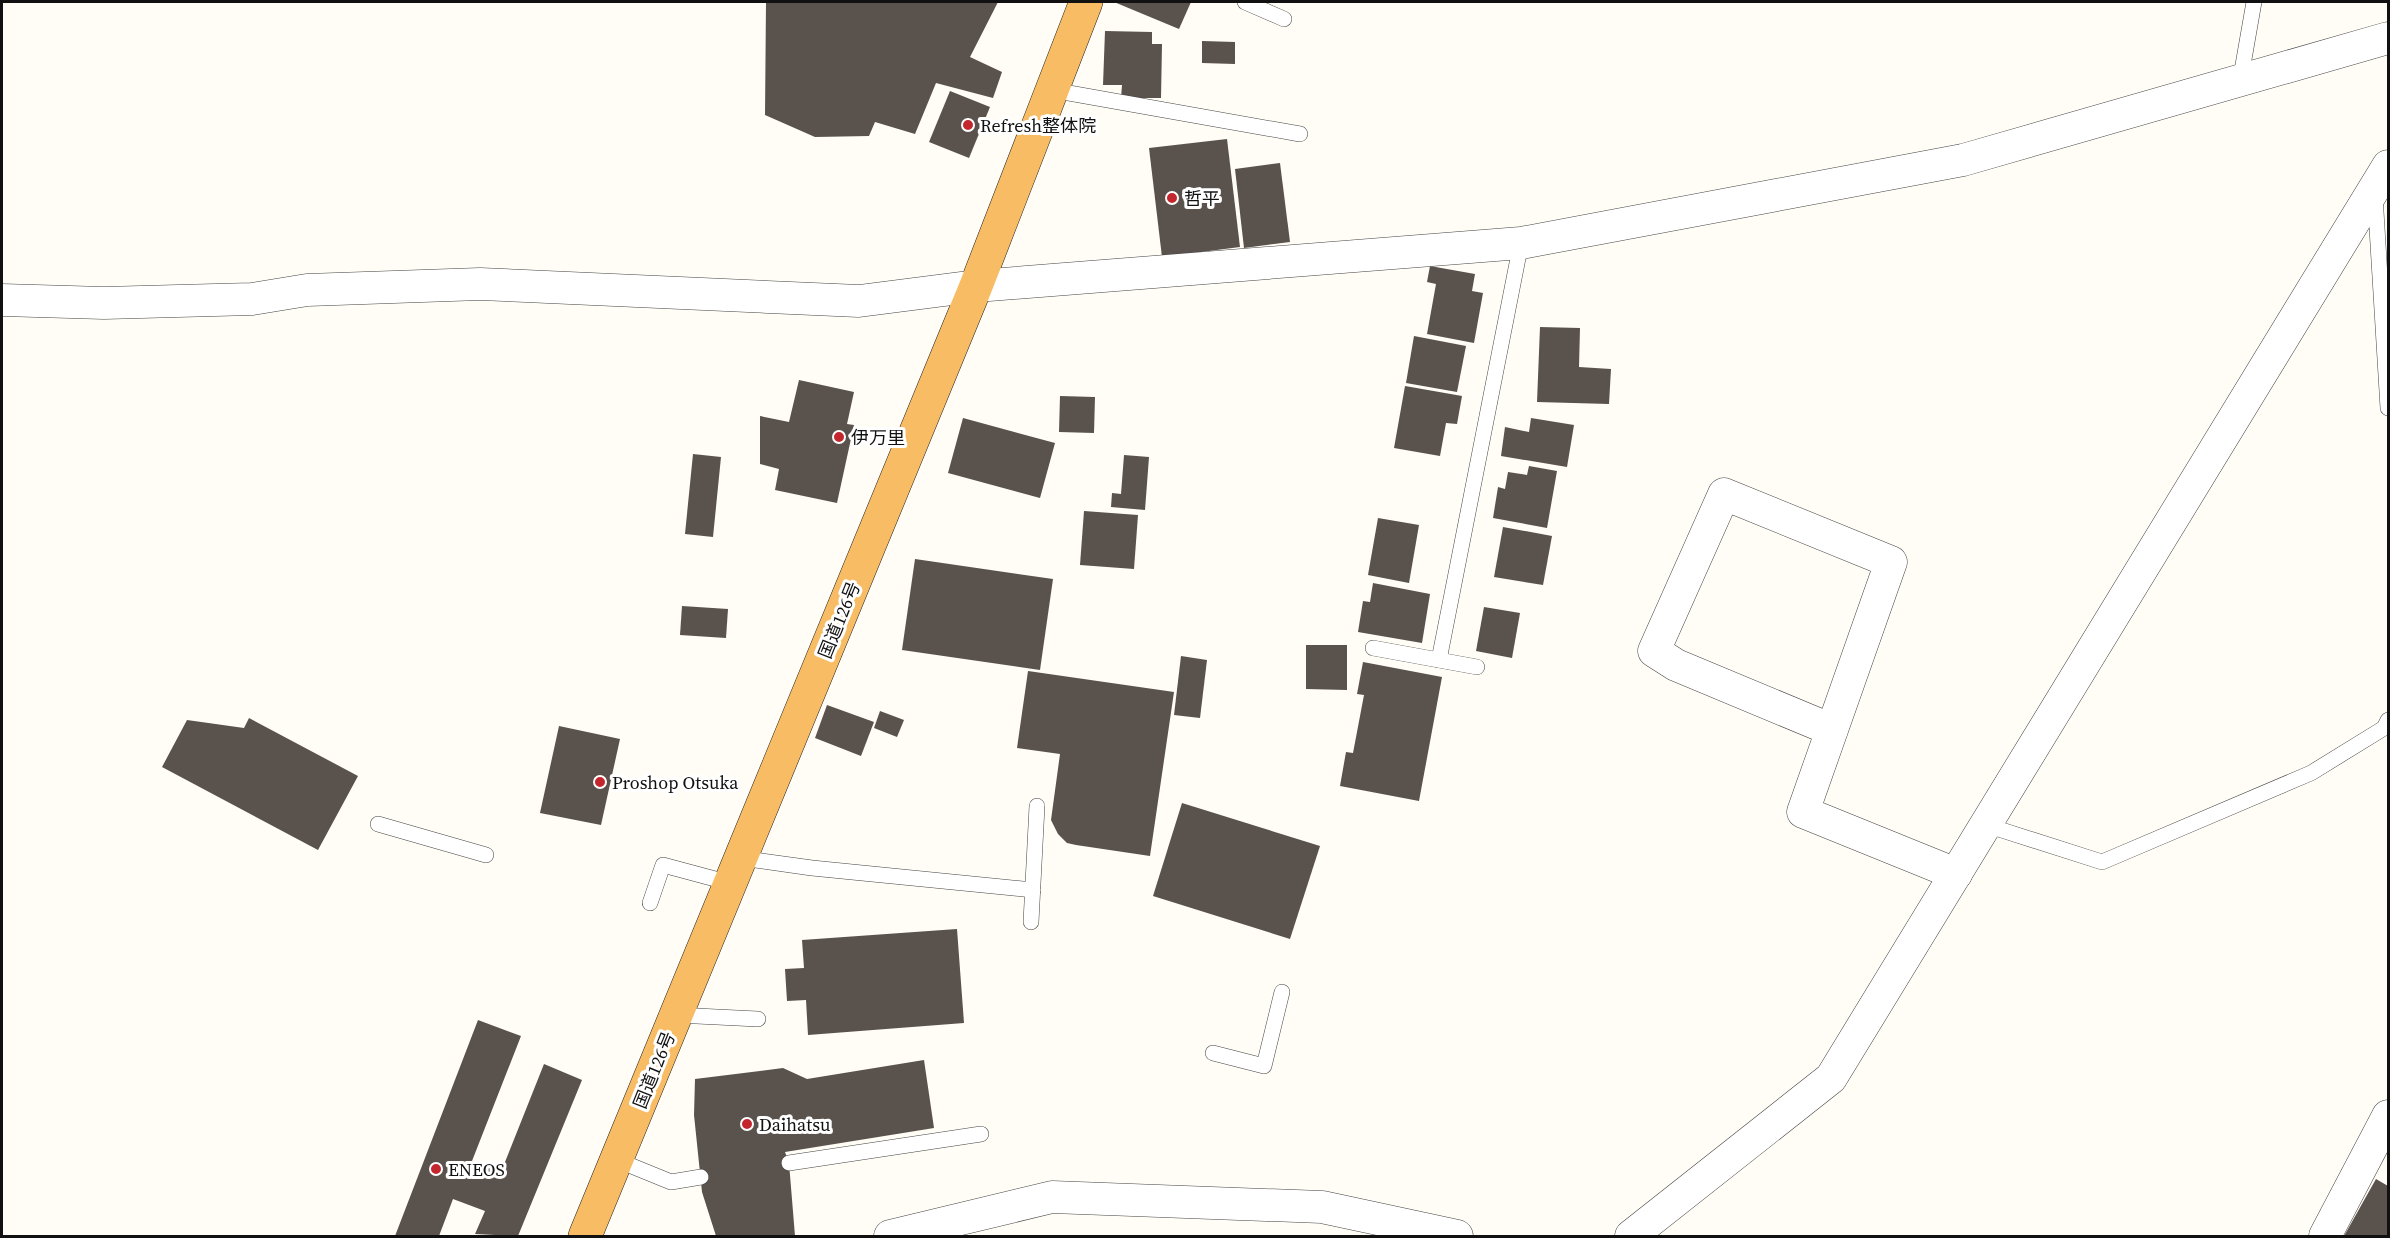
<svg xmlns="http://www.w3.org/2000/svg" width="2390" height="1238" font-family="'Source Serif 4','Noto Sans JP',serif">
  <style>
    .building { fill: #5a524d }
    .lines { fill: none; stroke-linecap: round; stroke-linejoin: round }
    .service-casing { stroke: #444; stroke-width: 16 }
    .minor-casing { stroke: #444; stroke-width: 33 }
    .trunk-casing { stroke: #222; stroke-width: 34 }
    .service { stroke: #fff; stroke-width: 15 }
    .minor { stroke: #fff; stroke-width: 32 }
    .trunk { stroke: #f7bc64; stroke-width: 33 }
    .poi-dot { fill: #c4262e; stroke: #fff; stroke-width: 2 }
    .labels { text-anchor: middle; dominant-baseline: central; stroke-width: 6; stroke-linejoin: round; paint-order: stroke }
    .poi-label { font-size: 18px; fill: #111; stroke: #fff; text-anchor: start }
    .street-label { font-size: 18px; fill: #111; stroke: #fff }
  </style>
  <rect width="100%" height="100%" fill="#fffdf5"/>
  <g class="building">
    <path d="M766 2H998L970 57 1002 72 993 98 936 83 915 134 875 122 869 136 815 137 765 115Z"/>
    <path d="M1114 2H1191L1179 29Z"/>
    <path d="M1105 31 1152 32V44H1162L1161 98H1121L1122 85H1103Z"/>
    <path d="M1202 41 1235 42V64L1202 63Z"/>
    <path d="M950 91 990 107 969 158 929 142Z"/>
    <path d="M1227 139 1240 247 1162 257 1149 148Z"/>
    <path d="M1280 163 1290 242 1244 248 1235 169Z"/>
    <path d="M1430 266 1475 274 1472 291 1483 293 1474 343 1427 334 1436 284 1427 282Z"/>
    <path d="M1540 327 1580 328 1579 367 1611 369 1609 404 1537 402Z"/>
    <path d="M1414 336 1466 346 1457 392 1406 383Z"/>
    <path d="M799 380 854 392 847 424 854 425 837 503 775 490 779 469 760 464V416L789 422Z"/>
    <path d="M1405 386 1462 396 1457 424 1446 423 1440 456 1394 448Z"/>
    <path d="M1060 396 1095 397 1094 433 1059 432Z"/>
    <path d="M963 418 1055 443 1040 498 948 473Z"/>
    <path d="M1531 418 1574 425 1567 467 1501 456 1505 427 1529 432Z"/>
    <path d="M693 454 721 457 713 537 685 534Z"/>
    <path d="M1124 455 1149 457 1145 510 1111 507 1112 493 1121 494Z"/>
    <path d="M1529 466 1557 471 1547 528 1493 518 1498 487 1505 489 1508 472 1527 475Z"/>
    <path d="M1084 511 1138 515 1134 569 1080 565Z"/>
    <path d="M1378 518 1419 525 1409 583 1368 575Z"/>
    <path d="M1503 527 1552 536 1543 585 1494 577Z"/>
    <path d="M915 559 1053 579 1040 670 902 650Z"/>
    <path d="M1373 583 1430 594 1422 643 1358 632 1363 601 1370 602Z"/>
    <path d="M682 606 728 609 726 638 680 635Z"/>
    <path d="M1484 607 1520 613 1512 658 1476 651Z"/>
    <path d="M1306 645H1347V690L1306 689Z"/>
    <path d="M1181 656 1207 660 1200 718 1174 715Z"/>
    <path d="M1363 662 1442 677 1419 801 1340 786 1346 752 1353 753 1364 695 1357 694Z"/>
    <path d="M1028 671 1174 692 1150 856 1076 845 1067 843 1058 834 1051 820 1060 754 1017 748Z"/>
    <path d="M827 705 874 722 861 756 815 738Z"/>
    <path d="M880 711 904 720 897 737 874 728Z"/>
    <path d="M249 718 358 776 318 850 162 767 187 720 244 728Z"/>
    <path d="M559 726 620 739 601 825 540 813Z"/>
    <path d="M1182 803 1320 846 1290 939 1153 896Z"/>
    <path d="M957 929 964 1023 808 1035 806 1000 787 1001 785 969 804 968 802 940Z"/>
    <path d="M478 1020 521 1036 472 1161 501 1172 544 1064 582 1080 518 1236 475 1234 485 1211 453 1199 439 1236H395Z"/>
    <path d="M924 1060 934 1128 785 1152 789 1163 795 1236H716L702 1192 694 1115 695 1079 783 1068 807 1079Z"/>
    <path d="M2376 1179 2388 1186V1236H2344Z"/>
  </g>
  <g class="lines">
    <defs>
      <g id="service">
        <path d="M1245 2 1284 19"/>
        <path d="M2240 82 2254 2"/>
        <path d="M1052 90 1300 134"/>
        <path d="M2375 195 2388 408"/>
        <path d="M1373 648 1477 667"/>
        <path d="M1439 660 1521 243"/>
        <path d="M378 824 486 855"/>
        <path d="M1986 825 2102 862 2311 773 2384 728 2388 720"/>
        <path d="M741 858 812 868 1033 890"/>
        <path d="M650 903 663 865 730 883"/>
        <path d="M1031 922 1037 806"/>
        <path d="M676 1015 758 1019"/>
        <path d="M1213 1053 1264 1066 1282 992"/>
        <path d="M617 1160 671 1182 701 1177"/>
        <path d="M789 1163 981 1134"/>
      </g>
      <g id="minor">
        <path d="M2 300 104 303 252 299 307 290 480 284 859 301 976 286 1521 243 1963 160 2388 38"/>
        <path d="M1832 730 1676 665 1654 651 1724 494 1891 562 1803 812 1956 874"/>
        <path d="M890 1236 1052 1197 1322 1207 1457 1236"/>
        <path d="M1631 1236 1831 1078 2388 166"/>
        <path d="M2325 1236 2388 1116"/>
      </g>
      <path id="trunk" d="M585 1236 976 286 1086 2"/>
    </defs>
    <use href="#service" class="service-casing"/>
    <use href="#minor" class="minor-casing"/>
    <use href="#trunk" class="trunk-casing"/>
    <use href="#service" class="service"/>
    <use href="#minor" class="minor"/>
    <use href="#trunk" class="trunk"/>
  </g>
  <g class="poi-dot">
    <circle cx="968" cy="125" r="6"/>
    <circle cx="1172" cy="198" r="6"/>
    <circle cx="839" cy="437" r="6"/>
    <circle cx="600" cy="782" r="6"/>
    <circle cx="747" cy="1124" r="6"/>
    <circle cx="436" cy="1169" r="6"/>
  </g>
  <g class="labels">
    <g class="poi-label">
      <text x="980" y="125">Refresh整体院</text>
      <text x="1184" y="198">哲平</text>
      <text x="851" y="437">伊万里</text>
      <text x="612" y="782">Proshop Otsuka</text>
      <text x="759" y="1124">Daihatsu</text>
      <text x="448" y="1169">ENEOS</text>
    </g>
    <g class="street-label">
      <text transform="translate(839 620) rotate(-68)">国道126号</text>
      <text transform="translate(654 1070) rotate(-68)">国道126号</text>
    </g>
  </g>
  <rect width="2390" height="1238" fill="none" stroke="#111111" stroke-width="6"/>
</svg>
